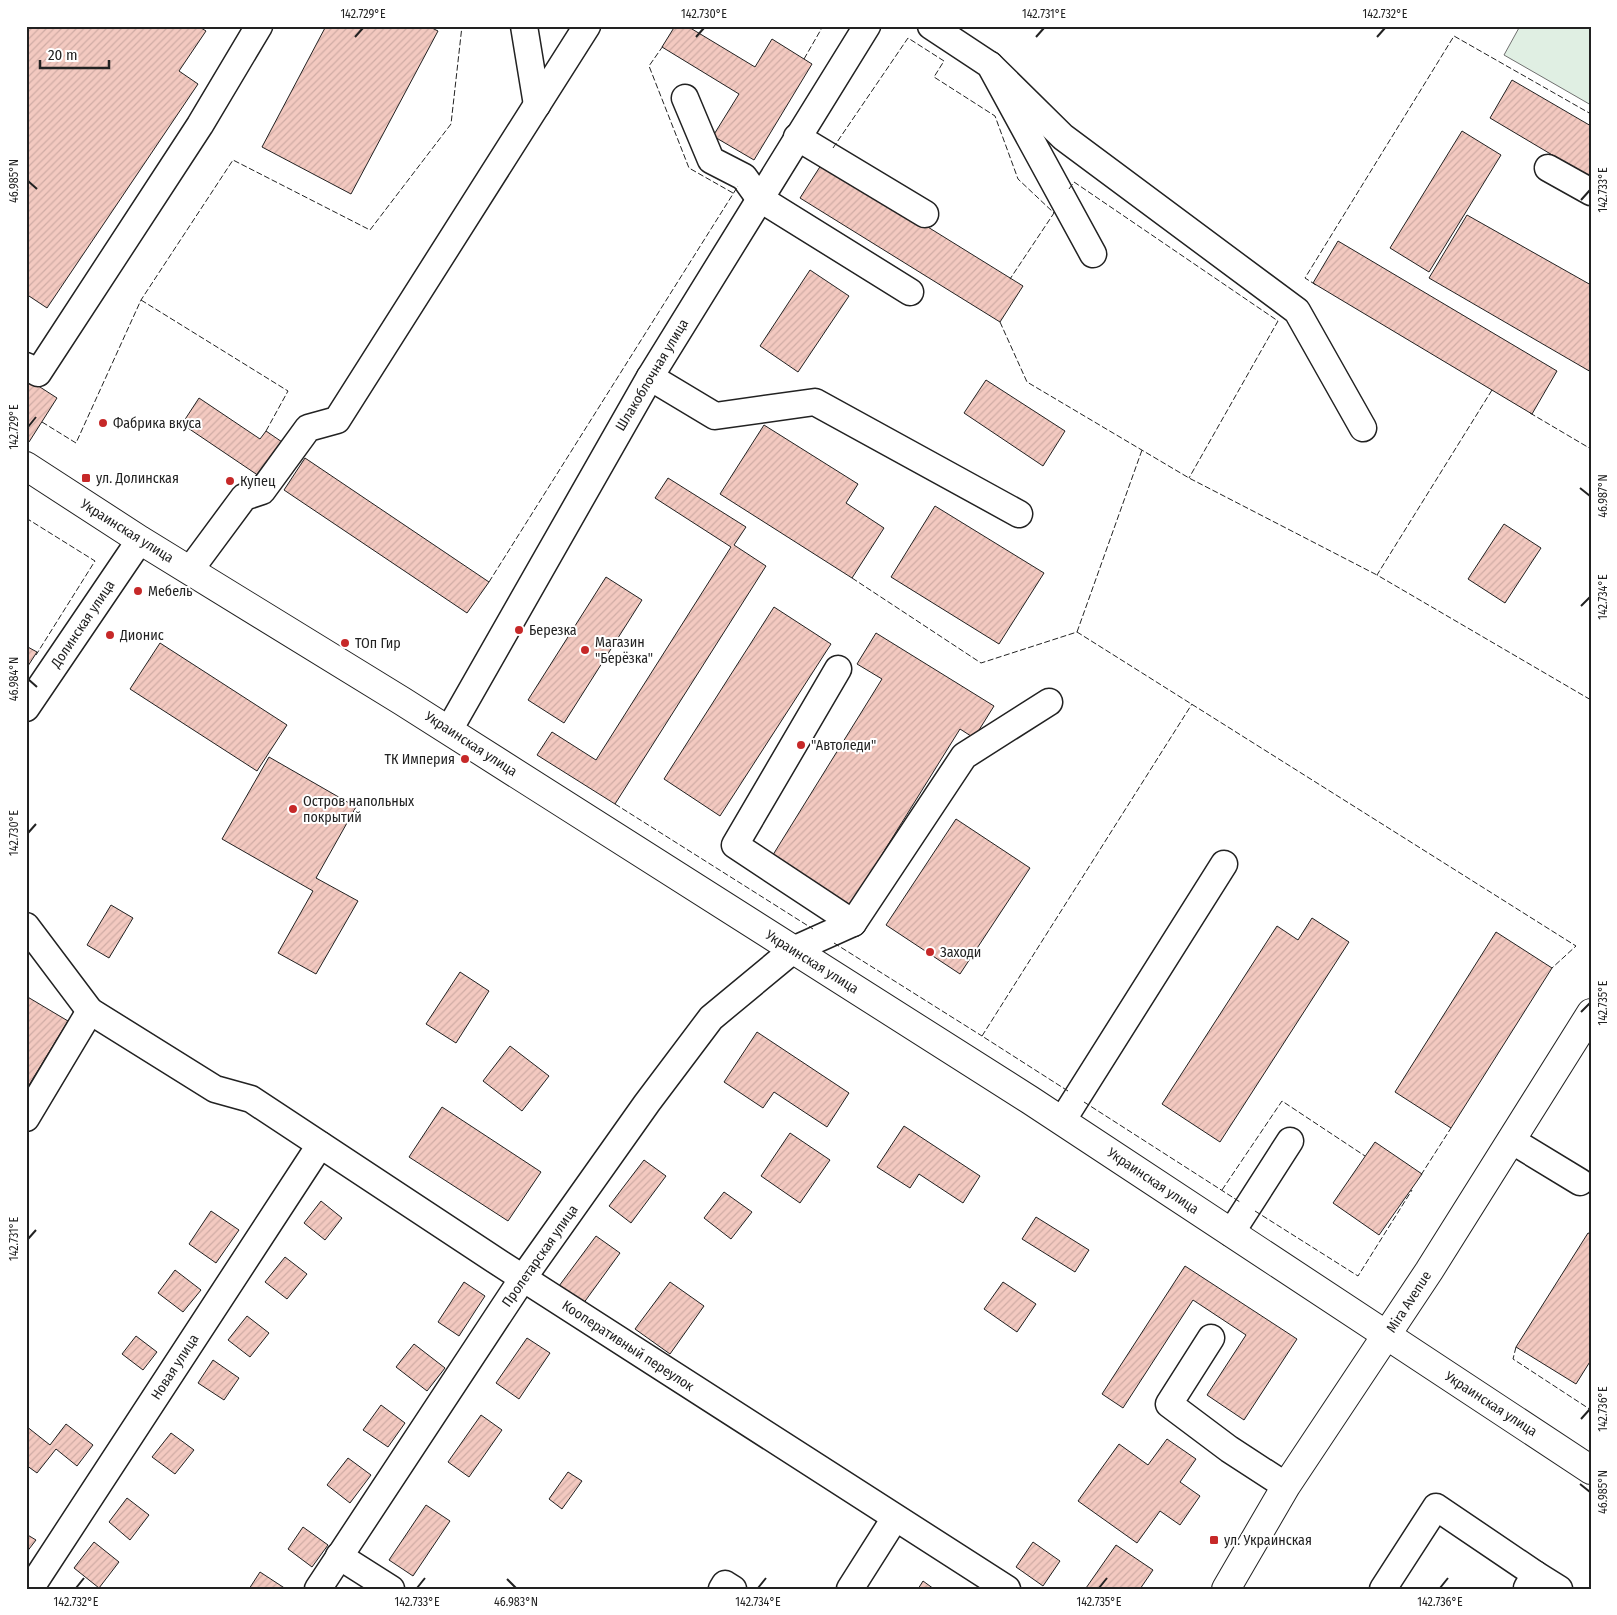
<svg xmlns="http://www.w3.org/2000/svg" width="1617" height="1615" font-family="'Fira Sans Condensed',sans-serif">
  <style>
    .grass { fill: #e0efe3; stroke: #6f6f6f }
    .building { fill: url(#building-hatch); stroke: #222 }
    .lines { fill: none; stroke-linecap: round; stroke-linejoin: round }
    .minor-casing { stroke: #222; stroke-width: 29 }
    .major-casing { stroke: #222; stroke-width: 30 }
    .minor { stroke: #fff; stroke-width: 26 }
    .major { stroke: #fff; stroke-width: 28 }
    .fence { stroke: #222; stroke-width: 1; stroke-dasharray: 6 2.5; stroke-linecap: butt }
    .ticks { fill: none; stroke: #222; stroke-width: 2 }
    .poi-dot { fill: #c62828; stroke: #fff; stroke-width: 2 }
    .labels { text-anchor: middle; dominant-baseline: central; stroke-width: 4; stroke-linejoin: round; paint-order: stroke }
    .street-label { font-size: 14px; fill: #222; stroke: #fff }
    .poi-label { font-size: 14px; fill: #222; stroke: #fff; text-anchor: start }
    .neatline { fill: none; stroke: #222; stroke-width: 2 }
    .ticks-label { font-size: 12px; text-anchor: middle; fill: #222 }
  </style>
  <defs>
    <pattern id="building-hatch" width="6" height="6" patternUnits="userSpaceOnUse" patternTransform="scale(1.25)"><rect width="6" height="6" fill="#f3c9c0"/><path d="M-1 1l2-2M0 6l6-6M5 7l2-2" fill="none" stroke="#d0aca5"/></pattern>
  </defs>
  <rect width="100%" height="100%" fill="#fff"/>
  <path class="grass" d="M1520 26H1591V105L1504 55Z"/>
  <g class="building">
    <path d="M26 26H198L206 31 179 71 198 84 47 308 26 294Z"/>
    <path d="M326 26H428L438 31 351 194 262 147Z"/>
    <path d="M675 26H687L755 67 772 39 812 64 754 160 713 136 739 94 662 47Z"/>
    <path d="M1512 80 1591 126V178L1490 118Z"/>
    <path d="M1462 131 1501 155 1429 272 1390 248Z"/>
    <path d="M823 162 1023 286 1000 322 800 198Z"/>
    <path d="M1467 215 1591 285V372L1429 278Z"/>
    <path d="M1338 241 1557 371 1532 414 1313 283Z"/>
    <path d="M810 270 849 296 798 372 760 346Z"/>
    <path d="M26 378 57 398 29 442 26 441Z"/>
    <path d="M986 380 1065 431 1043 466 964 413Z"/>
    <path d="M199 398 260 439 266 431 285 444 262 478 182 424Z"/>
    <path d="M764 425 858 484 846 503 884 528 852 578 720 494Z"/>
    <path d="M305 458 489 582 467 613 284 490Z"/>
    <path d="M668 478 746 527 734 545 766 566 615 804 537 755 552 732 596 760 731 547 655 498Z"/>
    <path d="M935 506 1044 573 999 644 891 577Z"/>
    <path d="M1504 524 1541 548 1505 603 1468 579Z"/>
    <path d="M606 577 642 600 564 723 528 700Z"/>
    <path d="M774 607 831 644 720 816 664 779Z"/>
    <path d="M876 633 994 706 974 738 960 729 850 906 771 858 882 679 857 664Z"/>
    <path d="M160 643 287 725 257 771 130 689Z"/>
    <path d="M26 646 37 652 26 669Z"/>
    <path d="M269 757 356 807 316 878 358 901 316 974 278 953 313 891 222 839Z"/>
    <path d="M956 819 1030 868 960 974 886 925Z"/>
    <path d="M111 905 133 918 109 958 87 945Z"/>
    <path d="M1312 918 1349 942 1220 1142 1162 1104 1277 926 1298 940Z"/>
    <path d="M1496 932 1552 968 1451 1128 1395 1092Z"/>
    <path d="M460 972 489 991 456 1043 426 1024Z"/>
    <path d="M26 996 68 1021 26 1090Z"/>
    <path d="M757 1032 849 1093 827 1127 774 1092 763 1108 724 1082Z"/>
    <path d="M510 1046 549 1076 522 1111 483 1081Z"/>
    <path d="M442 1107 541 1172 508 1221 409 1157Z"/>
    <path d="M904 1126 980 1176 963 1203 919 1174 910 1188 877 1167Z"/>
    <path d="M790 1133 830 1160 800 1203 761 1176Z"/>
    <path d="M1375 1142 1422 1174 1379 1235 1333 1203Z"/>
    <path d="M644 1160 666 1176 631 1223 609 1206Z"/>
    <path d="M724 1192 752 1212 731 1239 704 1218Z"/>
    <path d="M321 1201 342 1218 325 1240 304 1223Z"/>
    <path d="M211 1211 239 1230 216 1263 189 1244Z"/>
    <path d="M1036 1217 1089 1250 1075 1272 1022 1239Z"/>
    <path d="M1588 1233 1591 1234V1360L1576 1384 1516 1347Z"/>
    <path d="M596 1236 620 1253 583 1304 559 1286Z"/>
    <path d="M285 1257 307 1274 287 1299 265 1282Z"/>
    <path d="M1185 1266 1297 1339 1244 1420 1207 1395 1246 1335 1193 1300 1123 1408 1102 1394Z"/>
    <path d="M175 1270 201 1290 183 1312 158 1293Z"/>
    <path d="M464 1282 485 1296 459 1336 438 1322Z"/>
    <path d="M670 1282 704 1306 670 1354 635 1329Z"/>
    <path d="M1003 1282 1036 1304 1017 1332 984 1309Z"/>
    <path d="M247 1316 269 1333 250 1357 228 1340Z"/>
    <path d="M136 1336 157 1352 143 1370 122 1354Z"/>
    <path d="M527 1338 550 1353 519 1399 496 1383Z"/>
    <path d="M414 1344 445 1368 427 1391 396 1367Z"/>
    <path d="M213 1360 239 1378 224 1400 198 1383Z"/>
    <path d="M381 1405 405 1423 388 1447 363 1430Z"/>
    <path d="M481 1415 502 1430 469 1477 448 1462Z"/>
    <path d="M66 1424 93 1445 77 1466 56 1449 37 1473 26 1465V1426L50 1445Z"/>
    <path d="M171 1433 194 1450 175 1474 152 1457Z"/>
    <path d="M1167 1439 1196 1459 1180 1482 1200 1496 1180 1525 1160 1511 1137 1543 1078 1501 1119 1444 1148 1465Z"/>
    <path d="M348 1458 371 1475 350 1503 327 1485Z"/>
    <path d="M568 1472 582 1481 562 1509 549 1499Z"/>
    <path d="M127 1498 149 1515 130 1540 109 1522Z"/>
    <path d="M426 1505 450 1521 413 1576 389 1560Z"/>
    <path d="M303 1527 328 1545 312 1567 288 1549Z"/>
    <path d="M26 1534 36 1540 26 1553Z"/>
    <path d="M94 1542 119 1562 99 1588 74 1568Z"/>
    <path d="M1033 1542 1060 1561 1043 1586 1016 1567Z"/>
    <path d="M1116 1545 1153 1570 1140 1589H1088L1086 1588Z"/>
    <path d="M260 1572 286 1589H249Z"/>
    <path d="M923 1581 934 1589H918Z"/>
  </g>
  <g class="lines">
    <defs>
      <g id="minor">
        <path d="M524 26 537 105"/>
        <path d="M931 26 990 65 1093 254"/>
        <path d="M990 65 1063 137 1297 311 1363 428"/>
        <path d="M685 98 711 160 744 177 759 198 910 292"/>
        <path d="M797 137 925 214"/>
        <path d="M1548 168 1591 192"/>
        <path d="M26 366 38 373 200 125 259 26"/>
        <path d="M650 377 715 416 815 402 1019 514"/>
        <path d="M190 570 244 497 262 491 308 428 337 420 587 26"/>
        <path d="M838 669 735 845 853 923"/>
        <path d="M26 708 140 540"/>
        <path d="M449 730 650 377 867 26"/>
        <path d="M26 926 90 1011 215 1089 251 1099 501 1264 1007 1589"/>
        <path d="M26 1118 90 1011"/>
        <path d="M1062 1121 1224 864"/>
        <path d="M1511 1140 1580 1182"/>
        <path d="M1231 1233 1290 1141"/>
        <path d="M1211 1338 1169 1404 1229 1449 1286 1486"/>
        <path d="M339 1556 391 1589"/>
        <path d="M1527 1588 1535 1574 1559 1589"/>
        <path d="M30 1589 320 1145"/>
        <path d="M318 1589 523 1278 647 1103 711 1018 793 950 853 923 964 756 1049 702"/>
        <path d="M722 1589 725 1584 733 1589"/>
        <path d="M850 1589 895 1518"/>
        <path d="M1383 1589 1436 1507 1535 1574"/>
      </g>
      <g id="major">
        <path d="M26 466 140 540 402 701 1030 1100 1591 1470"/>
        <path d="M1226 1589 1286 1486 1429 1271 1591 1013"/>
      </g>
    </defs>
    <use href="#minor" class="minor-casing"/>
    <use href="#major" class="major-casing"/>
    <use href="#minor" class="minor"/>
    <use href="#major" class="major"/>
    <g class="fence">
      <path d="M663 46 649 66 689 168 733 193"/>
      <path d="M804 59 823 26"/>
      <path d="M833 148 908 38 944 61 934 77 995 116 1018 179 1054 213 1010 279"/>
      <path d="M1069 189 1074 182 1278 321 1189 478"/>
      <path d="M1316 285 1305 278 1454 36 1591 114"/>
      <path d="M141 300 288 391 266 431"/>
      <path d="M1000 322 1027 382 1189 478 1377 575"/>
      <path d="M1492 390 1377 575 1591 700"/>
      <path d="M1530 413 1591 449"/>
      <path d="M42 422 76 443 141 300 233 160 370 230 451 124 462 26"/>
      <path d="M26 518 95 561 36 655"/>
      <path d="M852 578 981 663 1077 632 1576 946 1552 968"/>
      <path d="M489 582 738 186"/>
      <path d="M1077 632 1142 450"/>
      <path d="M615 804 813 929"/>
      <path d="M834 943 982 1036"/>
      <path d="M1068 1091 982 1036 1192 704"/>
      <path d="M1084 1102 1240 1202"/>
      <path d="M1421 1175 1451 1128"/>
      <path d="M1222 1190 1282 1101 1365 1156"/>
      <path d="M1255 1211 1358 1276 1412 1190"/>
      <path d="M1516 1347 1513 1359 1591 1410"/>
    </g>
  </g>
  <path class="ticks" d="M355 37 363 28M696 37 704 28M1036 37 1044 28M1377 37 1385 28M28 181 37 189M1581 200 1590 190M28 427 36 417M1580 488 1590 496M1581 606 1590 597M28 679 37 687M28 833 36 824M1581 1012 1590 1003M28 1239 36 1230M1581 1419 1590 1409M1580 1484 1590 1492M507 1579 516 1588M76 1588 84 1578M417 1588 425 1578M758 1588 766 1578M1099 1588 1107 1578M1440 1588 1448 1578"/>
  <g class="poi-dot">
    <circle cx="103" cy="423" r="5"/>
    <rect x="81" y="473" width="10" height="10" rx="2.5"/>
    <circle cx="230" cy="481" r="5"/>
    <circle cx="138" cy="591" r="5"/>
    <circle cx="519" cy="630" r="5"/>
    <circle cx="110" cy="635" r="5"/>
    <circle cx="345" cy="643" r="5"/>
    <circle cx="585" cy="650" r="5"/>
    <circle cx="801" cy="745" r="5"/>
    <circle cx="465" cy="759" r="5"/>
    <circle cx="293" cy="809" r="5"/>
    <circle cx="930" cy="952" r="5"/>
    <rect x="1209" y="1535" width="10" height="10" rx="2.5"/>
  </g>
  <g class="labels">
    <g class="street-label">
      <text transform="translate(652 375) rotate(-59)">Шлакоблочная улица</text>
      <text transform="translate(127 531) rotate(32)">Украинская улица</text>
      <text transform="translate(83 624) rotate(-56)">Долинская улица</text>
      <text transform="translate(471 744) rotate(33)">Украинская улица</text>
      <text transform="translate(812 962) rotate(32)">Украинская улица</text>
      <text transform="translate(1153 1181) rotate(34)">Украинская улица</text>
      <text transform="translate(540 1256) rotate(-55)">Пролетарская улица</text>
      <text transform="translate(1409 1302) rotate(-57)">Mira Avenue</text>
      <text transform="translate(628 1346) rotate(33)">Кооперативный переулок</text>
      <text transform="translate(175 1367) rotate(-57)">Новая улица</text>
      <text transform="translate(1491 1404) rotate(33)">Украинская улица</text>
    </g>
    <g class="poi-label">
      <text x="113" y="423">Фабрика вкуса</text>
      <text x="96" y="478">ул. Долинская</text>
      <text x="240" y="481">Купец</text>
      <text x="148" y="591">Мебель</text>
      <text x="529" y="630">Березка</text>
      <text x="120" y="635">Дионис</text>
      <text x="595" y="642">Магазин<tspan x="595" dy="16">"Берёзка"</tspan></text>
      <text x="355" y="643">ТОп Гир</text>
      <text x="811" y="745">"Автоледи"</text>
      <text x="455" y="759" text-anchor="end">ТК Империя</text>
      <text x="303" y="801">Остров напольных<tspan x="303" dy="16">покрытий</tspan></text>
      <text x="940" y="952">Заходи</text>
      <text x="1224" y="1540">ул. Украинская</text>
    </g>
  </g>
  <rect width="1617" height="1615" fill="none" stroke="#ffffff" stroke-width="55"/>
  <path d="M40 60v8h69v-8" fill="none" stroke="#222222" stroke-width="2.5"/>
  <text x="48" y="60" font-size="15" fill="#222222" stroke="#ffffff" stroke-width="4" paint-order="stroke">20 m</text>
  <rect x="28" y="28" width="1562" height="1560" class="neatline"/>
  <g class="ticks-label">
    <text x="363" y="18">142.729°E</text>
    <text x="704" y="18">142.730°E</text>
    <text x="1044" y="18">142.731°E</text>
    <text x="1385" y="18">142.732°E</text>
    <text transform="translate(14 181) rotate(-90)" y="4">46.985°N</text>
    <text transform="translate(1603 190) rotate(-90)" y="4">142.733°E</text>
    <text transform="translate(14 427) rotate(-90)" y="4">142.729°E</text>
    <text transform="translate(1603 496) rotate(-90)" y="4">46.987°N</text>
    <text transform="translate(1603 597) rotate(-90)" y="4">142.734°E</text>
    <text transform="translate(14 679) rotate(-90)" y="4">46.984°N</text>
    <text transform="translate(14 833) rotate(-90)" y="4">142.730°E</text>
    <text transform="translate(1603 1003) rotate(-90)" y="4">142.735°E</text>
    <text transform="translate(14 1239) rotate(-90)" y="4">142.731°E</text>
    <text transform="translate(1603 1409) rotate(-90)" y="4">142.736°E</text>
    <text transform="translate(1603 1492) rotate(-90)" y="4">46.985°N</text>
    <text x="76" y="1606">142.732°E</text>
    <text x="417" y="1606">142.733°E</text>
    <text x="516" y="1606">46.983°N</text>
    <text x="758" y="1606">142.734°E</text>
    <text x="1099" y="1606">142.735°E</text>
    <text x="1440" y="1606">142.736°E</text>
  </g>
</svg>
